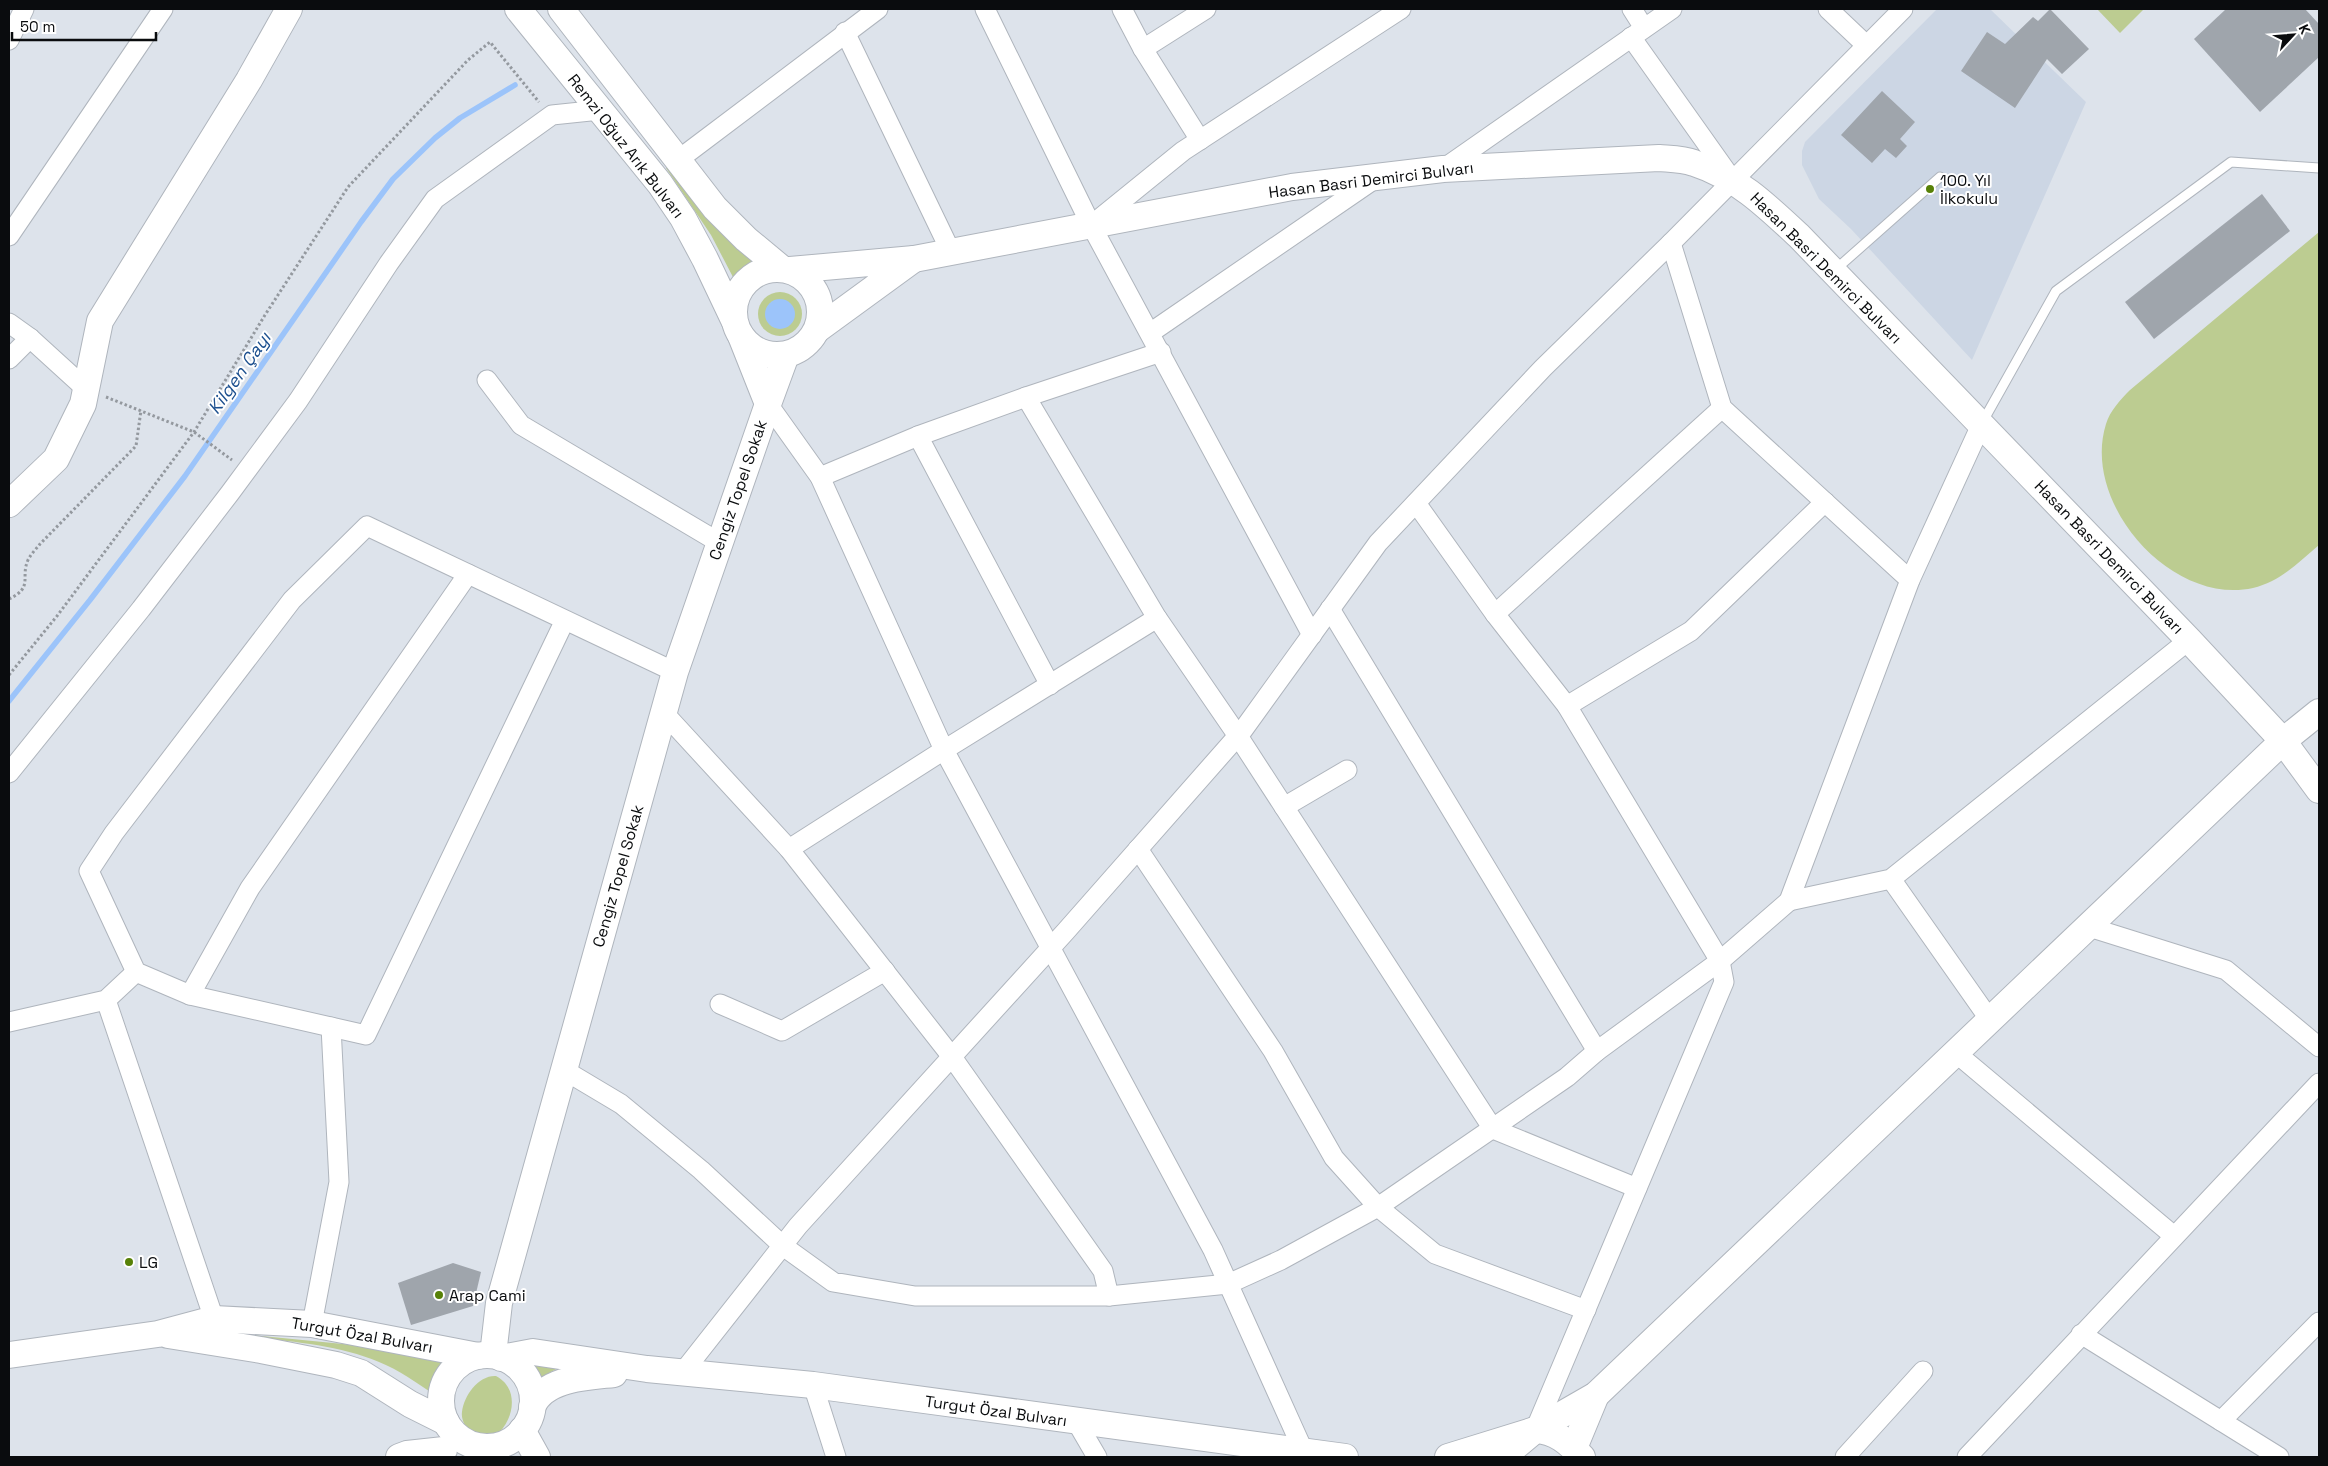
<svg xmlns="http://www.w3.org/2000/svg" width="2328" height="1466" font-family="'Space Grotesk',sans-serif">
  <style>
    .built { fill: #ccd6e4 }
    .green { fill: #bccc91 }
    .water { fill: #9cc4fa }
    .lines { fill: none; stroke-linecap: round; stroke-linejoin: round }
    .stream { stroke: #9cc4fa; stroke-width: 5.5 }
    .building { fill: #9fa5ac }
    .lane-casing { stroke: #afb5bd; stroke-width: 11 }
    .street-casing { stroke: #afb5bd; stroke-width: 21 }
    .secondary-casing { stroke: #afb5bd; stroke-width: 28 }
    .path { stroke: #94999f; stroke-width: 3; stroke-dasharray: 2.5 2.5; stroke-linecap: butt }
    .lane { stroke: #fff; stroke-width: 9 }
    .street { stroke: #fff; stroke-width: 19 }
    .secondary { stroke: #fff; stroke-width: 26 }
    .poi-dot { fill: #578107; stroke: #fff; stroke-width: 2 }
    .labels { text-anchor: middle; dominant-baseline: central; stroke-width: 4; stroke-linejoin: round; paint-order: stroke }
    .street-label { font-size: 16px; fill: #0a0c0e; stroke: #fff }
    .poi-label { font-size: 16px; fill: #0a0c0e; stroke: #fff; text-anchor: start }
    .water-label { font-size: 18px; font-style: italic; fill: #1d508f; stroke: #fff }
  </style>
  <rect width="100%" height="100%" fill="#dde3eb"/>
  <path class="built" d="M1937 9H1990L2086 102 1972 360 1851 229 1819 199 1802 165V151L1805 142Z"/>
  <g class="green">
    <path d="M2097 9H2144L2120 33Z"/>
    <path d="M669 166 755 263 734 279 711 235 666 168Z"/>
    <path d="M2319 232V545C2299 562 2280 582 2253 588 2171 606 2081 503 2106 424 2110 411 2120 400 2130 390Z"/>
    <circle cx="780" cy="314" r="22"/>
    <path d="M212 1331 394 1349 454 1360 435 1395C417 1383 399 1370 379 1362 328 1341 268 1340 213 1334Z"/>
    <path d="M518 1360 558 1368 531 1383Z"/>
    <path d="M496 1376C534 1396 495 1461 470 1432 465 1427 461 1419 462 1412 464 1395 479 1375 496 1376Z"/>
  </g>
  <circle class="water" cx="780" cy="314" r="15"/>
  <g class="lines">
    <path class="stream" d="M9 701 90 600 185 476 361 222 393 179 435 138 460 118 515 85"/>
  </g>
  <g class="building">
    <path d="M2050 9 2089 49 2062 74 2047 59 2015 108 1961 71 1987 32 2005 44 2033 17 2038 21Z"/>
    <path d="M2226 9H2305L2319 24V57L2260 112 2194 39Z"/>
    <path d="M1882 91 1915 122 1900 139 1907 146 1896 158 1885 149 1872 163 1841 135Z"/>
    <path d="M2262 194 2290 231 2154 339 2125 302Z"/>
    <path d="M453 1263 481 1272 473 1306 411 1325 398 1283Z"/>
  </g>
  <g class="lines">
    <defs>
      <g id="lane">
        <path d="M1835 270 1940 177"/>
        <path d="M1982 423 2056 291 2231 162 2319 168"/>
      </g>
      <g id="street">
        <path d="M985 9 1091 225 1312 635"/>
        <path d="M1122 9 1143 49 1200 140"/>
        <path d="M1632 9 1644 28"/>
        <path d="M1828 9 1865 44"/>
        <path d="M845 32 951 252"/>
        <path d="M1631 37 1731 178"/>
        <path d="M9 40 24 9"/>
        <path d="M1143 49 1206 9"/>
        <path d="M678 160 878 9"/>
        <path d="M1443 169 1672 9"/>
        <path d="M1093 224 1183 151 1401 9"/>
        <path d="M9 236 163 9"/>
        <path d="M1671 243 1722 408 1910 580"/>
        <path d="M9 323 30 338 86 389"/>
        <path d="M1150 333 1376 178"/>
        <path d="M9 359 30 338"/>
        <path d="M487 380 521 425 720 543"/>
        <path d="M1026 397 1157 618 1238 736 1493 1129 1637 1188"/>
        <path d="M768 404 820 477 944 750 1213 1250 1303 1450"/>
        <path d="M918 436 1050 685"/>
        <path d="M820 477 918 436 1026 397 1161 352"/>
        <path d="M1416 503 1495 614 1567 706 1720 961 1724 982 1535 1430"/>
        <path d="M1330 609 1597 1051"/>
        <path d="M1495 614 1722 408"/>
        <path d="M565 620 366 1035 190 995 136 972 89 871 114 833 292 600 367 526 675 672"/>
        <path d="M1567 706 1691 631 1825 502"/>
        <path d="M664 713 789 849 952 1057 1103 1271 1109 1296"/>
        <path d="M9 773 141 609 230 493 298 401 389 263 435 199 552 115 600 110"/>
        <path d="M1284 807 1347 770"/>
        <path d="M789 849 944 750 1157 618"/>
        <path d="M1138 849 1273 1051 1334 1158 1378 1207 1435 1254 1586 1310"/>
        <path d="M1891 879 1990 1020"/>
        <path d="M1789 901 1891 879 2189 640"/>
        <path d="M2089 927 2226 970 2319 1047"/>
        <path d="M190 995 250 888 468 574"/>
        <path d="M106 1000 214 1319"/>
        <path d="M720 1004 782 1031 885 971"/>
        <path d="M9 1022 106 1000 136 972"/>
        <path d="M1956 1053 2174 1236"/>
        <path d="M564 1070 621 1104 701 1170 783 1246 833 1282 915 1296H1109L1228 1284 1281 1260 1378 1207 1567 1077 1597 1051 1720 961 1789 901 1910 580 1981 425"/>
        <path d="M312 1324 339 1182 331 1027"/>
        <path d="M2081 1334 2279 1457"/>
        <path d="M683 1372 798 1226 1066 931 1243 730 1378 543 1543 368 1671 243 1903 9"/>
        <path d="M813 1385 836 1457"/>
        <path d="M1076 1421 1097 1457"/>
        <path d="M2221 1421 2319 1322"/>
        <path d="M1845 1457 1923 1371"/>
        <path d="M1967 1457 2319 1083"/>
      </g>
      <g id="secondary">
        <path d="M518 9 660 184 683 218 705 259 734 320"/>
        <path d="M561 9 715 208 746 239 781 268"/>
        <path d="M914 259 1292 187 1443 169 1659 158C1670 159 1683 159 1694 163 1737 177 1767 206 1800 237L2189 640 2283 741 2319 790"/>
        <circle cx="777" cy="312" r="43"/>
        <path d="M790 270 914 259 818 329"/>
        <path d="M741 336 768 404 786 355"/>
        <path d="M9 504 56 459 83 404 100 321 249 80 289 9"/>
        <path d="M168 1335 261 1350 336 1365 361 1373 410 1404 446 1422"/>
        <path d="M9 1355 158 1334 214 1319 312 1324 478 1356"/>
        <path d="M493 1355 499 1303 675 672 768 404"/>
        <circle cx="487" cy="1401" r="46"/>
        <path d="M501 1358 533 1352 647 1369 813 1385 1345 1457"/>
        <path d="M532 1407C544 1378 587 1377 614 1374"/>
        <path d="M522 1430 537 1457"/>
        <path d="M1574 1448 1596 1395"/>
        <path d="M399 1457 407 1454 444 1450"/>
        <path d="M1448 1457 1535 1430C1556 1431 1568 1442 1582 1457"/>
        <path d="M1503 1457 1535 1430 1596 1395 2283 741 2319 712"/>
      </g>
    </defs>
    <use href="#lane" class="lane-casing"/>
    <use href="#street" class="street-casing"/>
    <use href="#secondary" class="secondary-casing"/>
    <g class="path">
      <path d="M106 397 194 432 232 460"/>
      <path d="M9 599C34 587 20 578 28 560 31 554 36 549 40 544L136 446 141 410"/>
      <path d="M9 675 57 616 194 432 265 315 348 187 468 60 490 42 539 102"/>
    </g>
    <use href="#lane" class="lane"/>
    <use href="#street" class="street"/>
    <use href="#secondary" class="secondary"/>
  </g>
  <g class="poi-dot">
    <circle cx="1930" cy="189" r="5"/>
    <circle cx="129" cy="1262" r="5"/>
    <circle cx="439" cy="1295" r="5"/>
  </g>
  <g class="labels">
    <g class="street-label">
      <text transform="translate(626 146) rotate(52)">Remzi Oğuz Arık Bulvarı</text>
      <text transform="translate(1371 180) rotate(-7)">Hasan Basri Demirci Bulvarı</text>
      <text transform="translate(1826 268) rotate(45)">Hasan Basri Demirci Bulvarı</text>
      <text transform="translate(738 490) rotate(-71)">Cengiz Topel Sokak</text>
      <text transform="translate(2109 557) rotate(46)">Hasan Basri Demirci Bulvarı</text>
      <text transform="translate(618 876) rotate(-74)">Cengiz Topel Sokak</text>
      <text transform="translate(362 1335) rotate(10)">Turgut Özal Bulvarı</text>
      <text transform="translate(996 1411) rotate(8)">Turgut Özal Bulvarı</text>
    </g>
    <g class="poi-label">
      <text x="1940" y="180">100. Yıl<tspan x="1940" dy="18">İlkokulu</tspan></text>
      <text x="139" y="1262">LG</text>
      <text x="449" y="1295">Arap Cami</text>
    </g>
    <g class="water-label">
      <text transform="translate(239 373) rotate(-55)">Kilgen Çayı</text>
    </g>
  </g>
  <rect width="2328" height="1466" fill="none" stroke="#0a0c0e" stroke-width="20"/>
  <g transform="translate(2293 35) rotate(64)" stroke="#ffffff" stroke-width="4" paint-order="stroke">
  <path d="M0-4L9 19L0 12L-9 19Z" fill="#0a0c0e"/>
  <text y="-8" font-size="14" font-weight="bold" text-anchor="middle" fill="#0a0c0e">K</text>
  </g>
  <path d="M12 32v8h144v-8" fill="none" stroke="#0a0c0e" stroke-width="2.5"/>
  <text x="20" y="32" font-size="15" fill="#0a0c0e" stroke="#ffffff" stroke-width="4" paint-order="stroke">50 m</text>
</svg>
